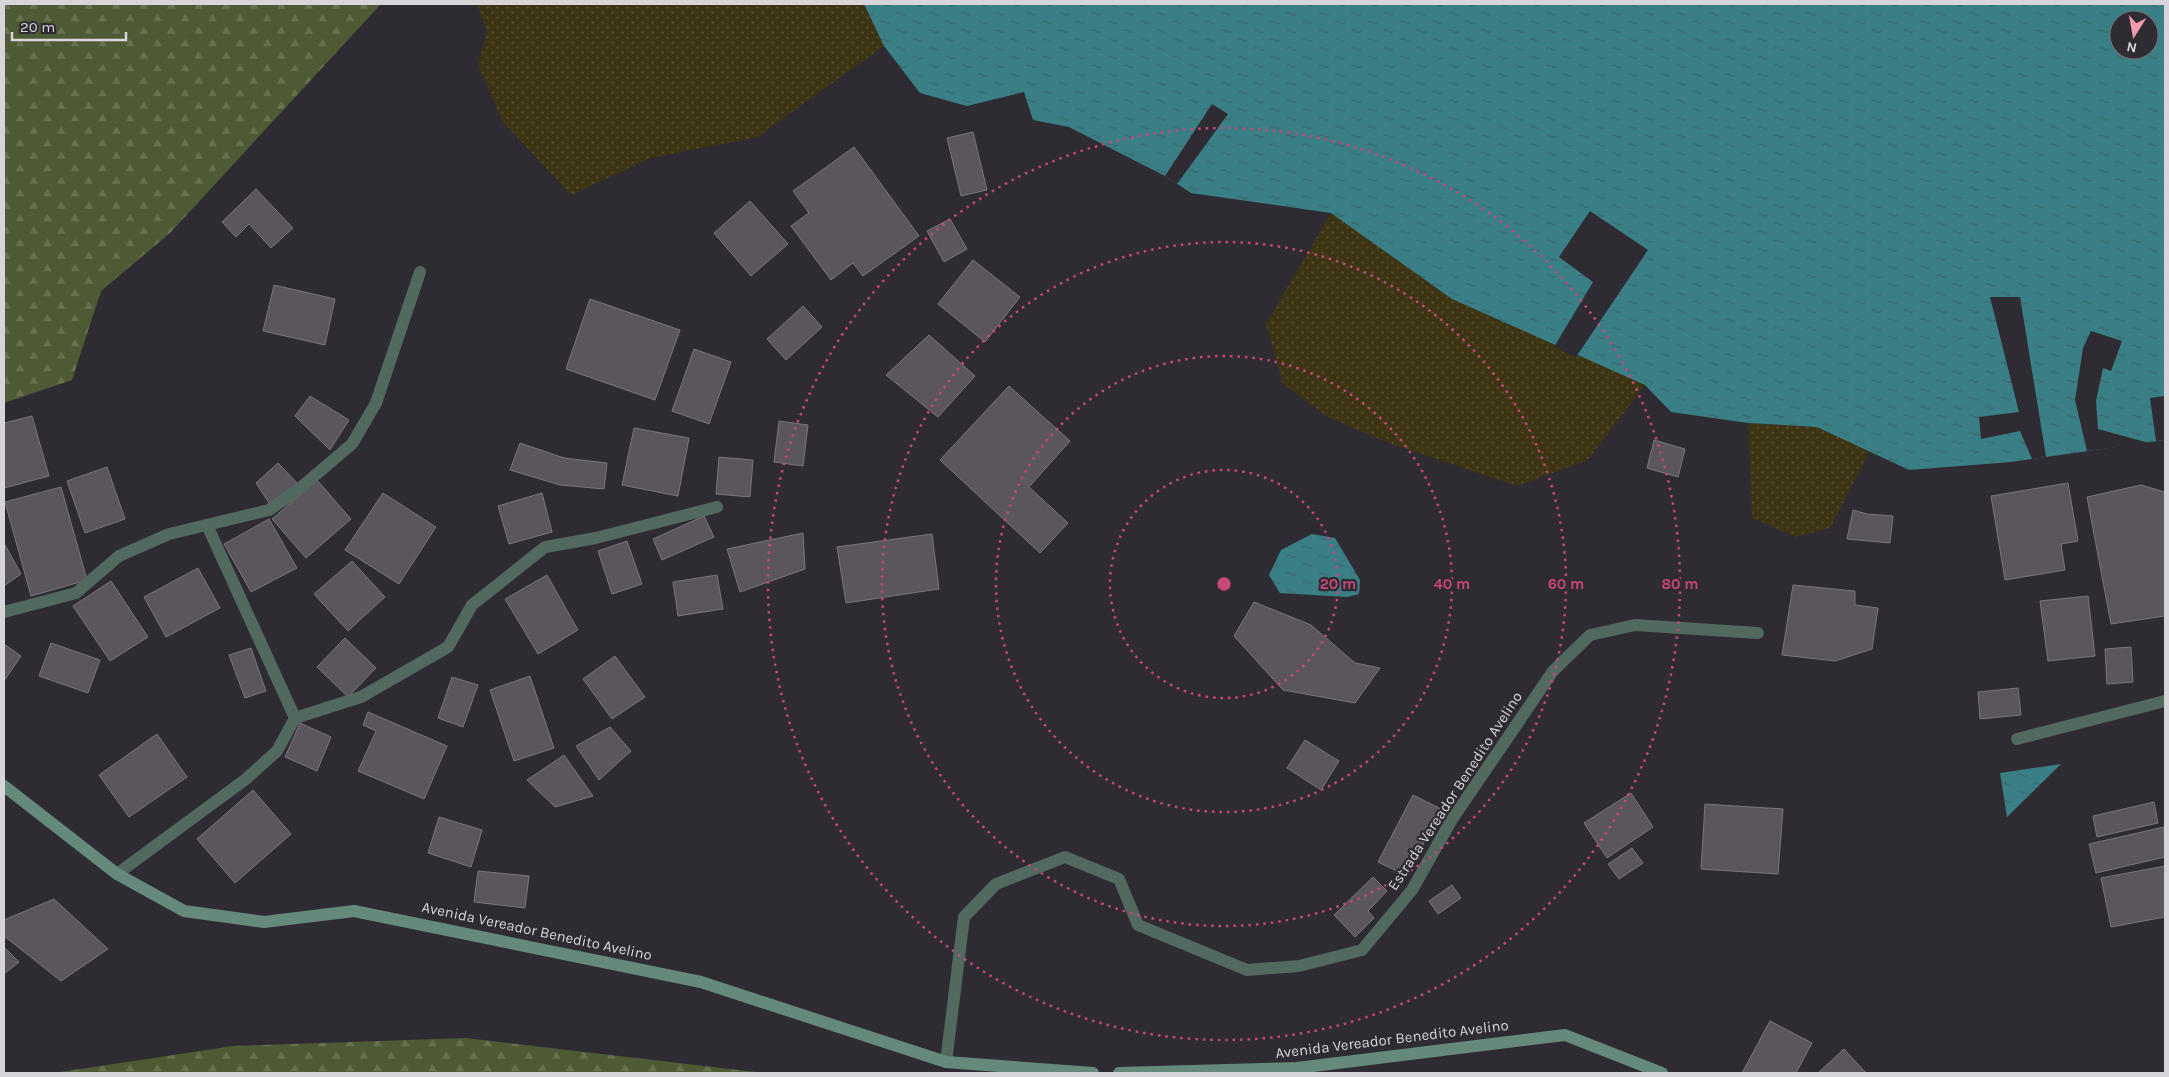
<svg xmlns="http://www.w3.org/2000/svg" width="2169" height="1077" font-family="Karla,sans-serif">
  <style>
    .forest { fill: url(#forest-firs) }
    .sand { fill: url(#sand-dots) }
    .water { fill: url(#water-ripples); fill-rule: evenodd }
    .pier { fill: #2f2b33 }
    .building { fill: #5b565e; stroke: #7b767e }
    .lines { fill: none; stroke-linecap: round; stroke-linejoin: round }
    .lane { stroke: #52695f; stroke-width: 12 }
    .street { stroke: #52695f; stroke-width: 12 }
    .secondary { stroke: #658a7b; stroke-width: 12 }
    .ring { fill: none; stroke: #c7477b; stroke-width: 2.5; stroke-dasharray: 2.5 5 }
    .labels { text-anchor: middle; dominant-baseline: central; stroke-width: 4.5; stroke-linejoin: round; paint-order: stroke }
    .street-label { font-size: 15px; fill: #d7d5da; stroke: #2f2b33 }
    .centre { fill: #c7477b; stroke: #2f2b33; stroke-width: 2.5 }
    .ring-label { font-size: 15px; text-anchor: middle; font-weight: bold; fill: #c7477b; stroke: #2f2b33; stroke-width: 4.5; stroke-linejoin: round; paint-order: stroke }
  </style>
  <defs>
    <pattern id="forest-firs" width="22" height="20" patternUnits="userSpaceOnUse" patternTransform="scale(1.25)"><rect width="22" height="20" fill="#4e5a33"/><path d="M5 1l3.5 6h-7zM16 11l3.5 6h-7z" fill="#677150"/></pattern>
    <pattern id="sand-dots" width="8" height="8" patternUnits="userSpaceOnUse" patternTransform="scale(1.25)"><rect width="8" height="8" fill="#3d3414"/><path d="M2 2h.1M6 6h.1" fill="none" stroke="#585036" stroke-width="1.8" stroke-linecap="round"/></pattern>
    <pattern id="water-ripples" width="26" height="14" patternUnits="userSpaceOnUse" patternTransform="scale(1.25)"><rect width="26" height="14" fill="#3a7f86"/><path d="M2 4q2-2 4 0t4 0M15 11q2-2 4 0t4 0" fill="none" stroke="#3c666a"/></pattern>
  </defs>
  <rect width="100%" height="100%" fill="#2f2b33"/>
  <g class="forest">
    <path d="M4 4H381L170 233 101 291 72 380 4 403Z"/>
    <path d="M466 1038 764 1073H54L233 1046Z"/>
  </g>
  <g class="sand">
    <path d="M477 4H864L884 46 757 137 651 158 571 195 502 121 478 64 487 31Z"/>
    <path d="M1331 213 1452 299 1645 385 1588 460 1517 486 1386 442 1328 417 1283 384 1266 324Z"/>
    <path d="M1748 423 1817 427 1870 451 1830 528 1796 537 1752 518Z"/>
  </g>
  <g class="water">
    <path d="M864 4H2165V440L2011 462 1909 470 1817 427 1748 423 1671 412 1645 385 1452 299 1331 213 1191 193 1165 176 1069 127 1033 120 1024 92 967 106 920 93 884 46ZM2119 20H2149V50H2119Z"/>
    <path d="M1312 534 1335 538 1360 580 1359 594 1347 597 1280 593 1269 575 1281 550Z"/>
    <path d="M2061 764 2007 817 2000 773Z"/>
  </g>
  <g class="pier">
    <path d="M1212 104 1228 114 1177 184 1165 176Z"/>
    <path d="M1590 211 1648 250 1576 357 1554 347 1593 282 1559 257Z"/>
    <path d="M1990 297H2020L2046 457 2032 459 2020 431 1981 439 1979 417 2019 412Z"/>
    <path d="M2091 331 2122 341 2111 371 2103 368 2096 401 2098 429 2149 443 2087 451 2075 400 2083 348Z"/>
    <path d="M2165 396V440L2156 441 2150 398Z"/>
  </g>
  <g class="building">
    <path d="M973 132 987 190 961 196 947 138Z"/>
    <path d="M854 147 919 236 863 276 853 263 831 280 791 226 809 213 793 191Z"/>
    <path d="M256 189 293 228 271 248 249 224 236 237 222 222Z"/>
    <path d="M750 201 788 244 751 276 714 233Z"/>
    <path d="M950 219 967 249 944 262 927 231Z"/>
    <path d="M973 260 1020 297 985 342 938 304Z"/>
    <path d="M274 285 335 299 325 345 263 331Z"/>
    <path d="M590 299 680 330 655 400 566 369Z"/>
    <path d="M803 306 822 327 786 360 767 339Z"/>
    <path d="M929 335 975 376 938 417 886 375Z"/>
    <path d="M694 349 731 362 709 424 672 411Z"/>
    <path d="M1009 386 1070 441 1029 487 1068 523 1040 553 940 460Z"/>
    <path d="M310 396 349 420 330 450 295 416Z"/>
    <path d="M32 416 49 476 4 488V423Z"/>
    <path d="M779 421 808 425 803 466 774 462Z"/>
    <path d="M634 428 689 438 678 496 622 485Z"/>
    <path d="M1654 440 1685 449 1678 477 1647 468Z"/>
    <path d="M520 443 564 458 607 463 604 489 560 485 510 470Z"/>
    <path d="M719 457 753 460 750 497 716 494Z"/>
    <path d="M278 463 298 484 269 503 256 483Z"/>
    <path d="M107 467 125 519 85 533 67 481Z"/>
    <path d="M317 480 351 519 306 558 272 519Z"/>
    <path d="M2068 483 2078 541 2061 544 2065 570 2005 580 1991 496Z"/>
    <path d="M2141 485 2165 492V616L2111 624 2087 497Z"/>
    <path d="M61 487 87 580 31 596 5 502Z"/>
    <path d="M383 493 436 527 399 584 345 550Z"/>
    <path d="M542 493 552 532 509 544 498 506Z"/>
    <path d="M1853 510 1867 514 1893 516 1890 543 1847 539Z"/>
    <path d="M704 516 714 537 662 560 653 539Z"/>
    <path d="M269 519 297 568 251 592 224 544Z"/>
    <path d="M803 533 805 569 740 592 727 549Z"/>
    <path d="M932 534 939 589 846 603 837 547Z"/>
    <path d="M627 541 642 584 612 594 598 551Z"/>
    <path d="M4 543 21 574 4 586Z"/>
    <path d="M352 561 385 597 348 631 314 594Z"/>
    <path d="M198 568 220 608 166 637 144 597Z"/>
    <path d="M547 575 578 630 538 654 505 599Z"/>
    <path d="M717 575 723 609 678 616 673 582Z"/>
    <path d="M111 581 148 637 110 661 73 606Z"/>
    <path d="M1793 585 1855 591V605L1878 608 1872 649 1835 661 1782 655Z"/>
    <path d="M2088 596 2095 656 2048 661 2040 601Z"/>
    <path d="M1254 602 1311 625 1355 663 1380 668 1355 703 1283 690 1234 636Z"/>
    <path d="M345 638 376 668 348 697 317 667Z"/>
    <path d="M51 643 100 660 88 693 39 676Z"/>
    <path d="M4 644 21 656 4 681Z"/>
    <path d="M2131 647 2133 682 2107 684 2105 649Z"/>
    <path d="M251 648 266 691 245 698 229 655Z"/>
    <path d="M615 656 645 697 612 719 583 679Z"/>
    <path d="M530 676 554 748 514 761 490 690Z"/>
    <path d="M452 677 478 685 463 727 438 718Z"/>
    <path d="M2018 688 2021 715 1980 719 1978 692Z"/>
    <path d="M368 712 447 746 424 799 358 771 376 731 363 725Z"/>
    <path d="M300 723 331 737 317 771 285 757Z"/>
    <path d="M610 727 631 751 599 780 576 746Z"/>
    <path d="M157 734 187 777 129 817 99 775Z"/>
    <path d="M1305 740 1339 761 1321 790 1287 768Z"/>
    <path d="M564 755 593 796 555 807 527 780Z"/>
    <path d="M253 790 291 834 235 883 197 839Z"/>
    <path d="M1631 793 1653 827 1607 858 1584 823Z"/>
    <path d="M1413 795 1441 809 1407 876 1378 862Z"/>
    <path d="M2154 802 2158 823 2097 837 2093 816Z"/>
    <path d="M1705 804 1783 809 1778 874 1701 869Z"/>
    <path d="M439 817 482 830 471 867 428 853Z"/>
    <path d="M2164 827 2165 857 2096 873 2089 844Z"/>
    <path d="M1632 848 1643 863 1619 879 1608 864Z"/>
    <path d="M2165 866V917L2111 927 2101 878Z"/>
    <path d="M478 871 529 876 525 908 474 902Z"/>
    <path d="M1373 877 1387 891 1368 911 1374 918 1355 937 1334 915Z"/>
    <path d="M1452 885 1461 898 1438 914 1429 901Z"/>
    <path d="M54 899 108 949 61 981 4 936V920Z"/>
    <path d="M4 947 19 962 4 974Z"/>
    <path d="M1770 1021 1812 1043 1796 1073H1742Z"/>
    <path d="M1844 1049 1866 1073H1818Z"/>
  </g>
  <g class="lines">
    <g class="lane">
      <path d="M4 612 76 593 119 556 169 534 269 510 299 489 352 444 376 403 420 272"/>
      <path d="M295 718 361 697 448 647 472 605 545 547 596 538 717 507"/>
    </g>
    <g class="street">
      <path d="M2017 739 2165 701"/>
      <path d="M117 874 246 779 277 751 295 718 207 525"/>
      <path d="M946 1062 964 917 996 884 1065 857 1119 879 1138 925 1247 970 1299 966 1362 950 1412 890 1451 821 1553 671 1590 635 1635 625 1758 633"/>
    </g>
    <g class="secondary">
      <path d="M4 786 117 874 184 911 264 922 354 911 701 982 946 1062 1093 1073"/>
      <path d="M1119 1073 1297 1068 1565 1035 1662 1073"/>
    </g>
  </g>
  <g class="ring">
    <circle cx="1224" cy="584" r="114"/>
    <circle cx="1224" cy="584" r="228"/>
    <circle cx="1224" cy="584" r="342"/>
    <circle cx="1224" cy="584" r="456"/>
  </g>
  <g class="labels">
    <g class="street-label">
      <text transform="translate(1455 791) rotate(-57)">Estrada Vereador Benedito Avelino</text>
      <text transform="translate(537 931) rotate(12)">Avenida Vereador Benedito Avelino</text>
      <text transform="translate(1392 1039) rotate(-7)">Avenida Vereador Benedito Avelino</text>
    </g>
  </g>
  <circle cx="1224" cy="584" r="8" class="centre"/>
  <g class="ring-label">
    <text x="1338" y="589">20 m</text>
    <text x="1452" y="589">40 m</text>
    <text x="1566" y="589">60 m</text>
    <text x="1680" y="589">80 m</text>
  </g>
  <rect width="2169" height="1077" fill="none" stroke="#d7d5da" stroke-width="10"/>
  <g transform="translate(2134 35) rotate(191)"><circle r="24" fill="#2f2b33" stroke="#726f76"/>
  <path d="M0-4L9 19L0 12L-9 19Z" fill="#f39aab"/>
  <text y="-8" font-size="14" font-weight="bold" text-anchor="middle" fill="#d7d5da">N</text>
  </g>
  <path d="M12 32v8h114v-8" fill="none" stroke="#d7d5da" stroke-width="2.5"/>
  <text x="20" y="32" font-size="15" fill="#d7d5da" stroke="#2f2b33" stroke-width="4" paint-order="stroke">20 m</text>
</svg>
